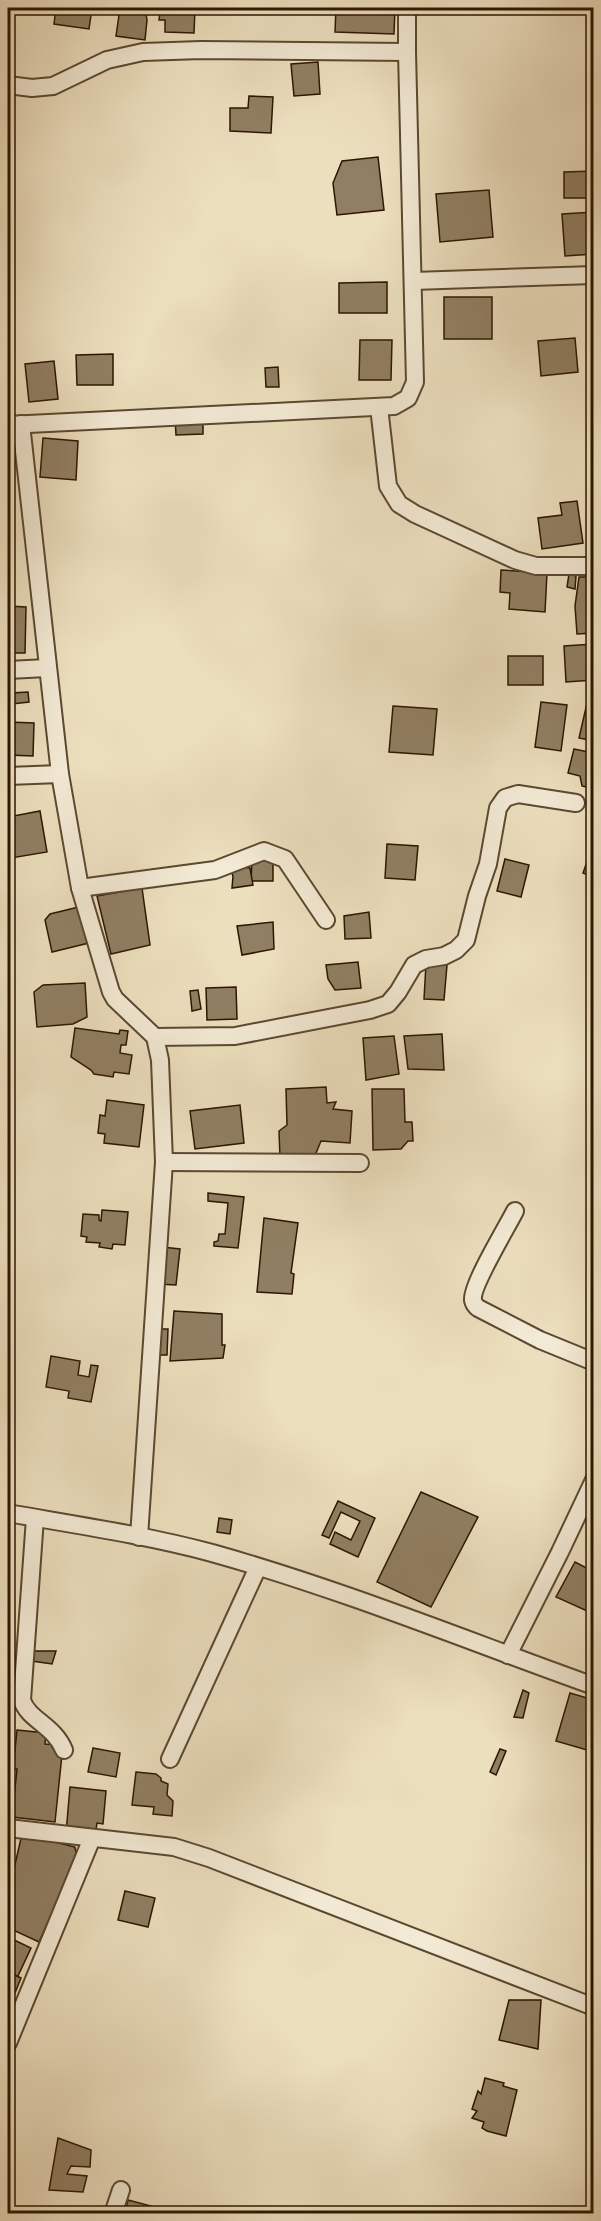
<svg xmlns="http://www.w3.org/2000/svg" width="601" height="2221" font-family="Cardo,serif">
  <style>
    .building { fill: #907f63; stroke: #2c1600; stroke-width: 1.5 }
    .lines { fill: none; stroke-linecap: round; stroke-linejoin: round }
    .minor-casing { stroke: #5c4830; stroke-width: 20 }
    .minor { stroke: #f3ead5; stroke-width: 16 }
  </style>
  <rect width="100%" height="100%" fill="#ecdfbe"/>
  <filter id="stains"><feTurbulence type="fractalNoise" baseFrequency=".00333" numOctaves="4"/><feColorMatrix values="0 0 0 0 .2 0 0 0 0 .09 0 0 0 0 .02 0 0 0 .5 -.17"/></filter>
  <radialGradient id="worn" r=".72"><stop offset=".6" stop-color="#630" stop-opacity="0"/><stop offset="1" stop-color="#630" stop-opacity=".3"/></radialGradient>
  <g class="building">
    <path d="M56 8H92L89 29 54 24Z"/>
    <path d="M120 8H145L147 20 145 40 116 36Z"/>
    <path d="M168 8H195L194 33 165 32V20H159L160 12H167Z"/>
    <path d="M336 8H395L394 34 335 32Z"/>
    <path d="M318 62 320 94 294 96 291 64Z"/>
    <path d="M249 96 273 97 271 133 230 131V108H248Z"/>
    <path d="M378 157 384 210 337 215 333 183 342 161Z"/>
    <path d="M594 171V198H564V172Z"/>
    <path d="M489 190 493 237 440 242 436 194Z"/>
    <path d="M594 212V254L565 256 562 214Z"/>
    <path d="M387 282V313H339V283Z"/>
    <rect x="444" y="297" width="48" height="42"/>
    <path d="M575 338 578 372 541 376 538 341Z"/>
    <path d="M360 340H392L391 380H359Z"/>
    <path d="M113 354V385H77L76 355Z"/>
    <path d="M54 361 58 399 29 402 25 364Z"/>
    <path d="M278 367 279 387H266L265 368Z"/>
    <path d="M203 417V434L176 435 175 418Z"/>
    <path d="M43 438 78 441 76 480 40 477Z"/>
    <path d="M577 501 583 543 542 549 538 518 562 515 560 503Z"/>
    <path d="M501 570 547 573 545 612 509 609 510 593 500 592Z"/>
    <path d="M569 574 576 576 575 589 567 587Z"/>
    <path d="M579 577H594V633L577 634 575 606Z"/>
    <path d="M8 606 26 607 25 653H8Z"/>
    <path d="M594 644V680L566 682 564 646Z"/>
    <rect x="508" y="656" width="35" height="29"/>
    <path d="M590 690 594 691V741L579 738Z"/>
    <path d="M28 692 29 702 12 704 11 693Z"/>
    <path d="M541 702 567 705 561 751 535 747Z"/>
    <path d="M393 706 437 709 433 755 389 752Z"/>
    <path d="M8 722 34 723 33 756 8 755Z"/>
    <path d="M574 749 594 753V789L582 786 580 776 568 773Z"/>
    <path d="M40 811 47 852 11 858 8 846V834L9 833 8 817Z"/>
    <path d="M594 842V877L583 873Z"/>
    <path d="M387 844 418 846 415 880 385 878Z"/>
    <path d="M273 853V881H251L252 859Z"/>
    <path d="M505 859 529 865 521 897 497 891Z"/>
    <path d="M229 865 250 868 253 885 232 888 233 876Z"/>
    <path d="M142 888 150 945 111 954 97 896Z"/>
    <path d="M83 906 95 958H92L89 943 52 952 45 920 50 914Z"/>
    <path d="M369 912 371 938 345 939 344 916Z"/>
    <path d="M273 922 274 949 242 955 237 926Z"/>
    <path d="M358 962 361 988 335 990 328 979 326 965Z"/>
    <path d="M426 964 447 965 444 1000 424 999Z"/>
    <path d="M85 983 87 1017 73 1024 37 1027 34 992 43 985Z"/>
    <path d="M236 987 237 1019 207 1020 206 988Z"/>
    <path d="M198 990 201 1009 192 1011 190 991Z"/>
    <path d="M75 1028 119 1034 120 1030 128 1031 126 1045H121L120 1053 132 1055 129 1074 114 1072 113 1077 94 1074 91 1070 71 1057Z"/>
    <path d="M442 1034 444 1070 408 1069 404 1036Z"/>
    <path d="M394 1036 399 1074 366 1080 363 1038Z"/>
    <path d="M326 1087 327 1103 336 1102 333 1109 352 1111 350 1143 321 1141 314 1158H280L279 1131 287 1125 286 1089Z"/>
    <path d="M372 1089H404L405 1122H412L413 1141H408L401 1149 373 1150Z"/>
    <path d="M107 1100 144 1105 139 1147 104 1143 105 1134 98 1133 100 1115 105 1116Z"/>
    <path d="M240 1105 244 1143 195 1149 190 1111Z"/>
    <path d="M208 1193 244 1197 238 1248 214 1246V1242L218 1241 219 1234H225L228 1203 208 1201Z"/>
    <path d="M102 1210 128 1212 125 1245 113 1244 112 1249 99 1247 100 1243 86 1242 87 1237 81 1236 83 1214 99 1215V1220L101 1221Z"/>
    <path d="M264 1218 298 1223 291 1273 294 1274 292 1294 257 1292Z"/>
    <path d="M162 1247 180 1249 176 1285 158 1284Z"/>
    <path d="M174 1311 222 1314V1345H225L223 1358 170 1361Z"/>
    <path d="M156 1329H168L167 1355H155Z"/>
    <path d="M51 1356 80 1361 78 1375 89 1377 91 1365 98 1366 91 1402 68 1398 69 1391 46 1387Z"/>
    <path d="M421 1492 478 1517 431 1607 377 1582Z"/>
    <path d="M338 1501 375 1518 358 1557 330 1544 335 1532 351 1540 360 1521 341 1512 329 1538 322 1535Z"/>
    <path d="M219 1518 232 1520 230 1534 217 1532Z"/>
    <path d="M575 1562 594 1572V1614L556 1597Z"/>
    <path d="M33 1651H56L52 1664 32 1661Z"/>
    <path d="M523 1690 529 1693 523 1718 514 1717Z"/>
    <path d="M570 1693 594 1700V1752L556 1741Z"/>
    <path d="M17 1730 46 1733 45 1744 63 1745 55 1822 12 1817 17 1769H13Z"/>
    <path d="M93 1748 120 1753 116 1777 88 1772Z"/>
    <path d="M500 1749 506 1751 496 1775 490 1772Z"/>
    <path d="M136 1772 156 1774 161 1778V1781L168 1784 167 1795 173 1801 172 1816 153 1814 154 1807 132 1805Z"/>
    <path d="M70 1787 106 1791 103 1824 97 1823 95 1836 66 1833Z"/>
    <path d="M22 1834 75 1847 77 1858 39 1942 13 1930 8 1920V1881L11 1882Z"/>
    <path d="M125 1891 155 1898 148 1927 118 1920Z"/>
    <path d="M8 1937 31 1948 17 1978 8 1974Z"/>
    <path d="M8 1972 21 1978 13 1998 8 1995Z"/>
    <path d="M509 2000H541L538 2049 499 2040Z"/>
    <path d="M485 2078 504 2083 503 2086 517 2090 506 2136 487 2131 482 2128 484 2122 472 2118 477 2111 472 2109 478 2091 481 2094Z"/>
    <path d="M58 2138 91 2150 90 2167 71 2166 67 2174 87 2176 83 2192 49 2190Z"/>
    <path d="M128 2200 170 2211V2214H125Z"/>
  </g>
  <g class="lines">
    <defs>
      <g id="minor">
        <path d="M8 85 32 88 53 86 107 60 143 52 201 50 407 52"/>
        <path d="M413 281 594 275"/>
        <path d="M379 407 388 486 399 504 415 514 515 560 536 566H594"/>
        <path d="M21 424 60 774 80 888 111 992 115 999 155 1037 160 1060 164 1162 139 1537"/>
        <path d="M8 425 394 406 408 398 415 382 407 52V8"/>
        <path d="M8 670 47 668"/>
        <path d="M8 776 60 774"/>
        <path d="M80 888 215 870 264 851 285 859 326 920"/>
        <path d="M155 1037 235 1036 370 1010 388 1004 398 992 414 965 426 959 444 956 456 950 466 940 477 896 488 864 498 808 505 798 518 794 576 803"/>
        <path d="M164 1162 360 1163"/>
        <path d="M515 1211C507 1227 471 1286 473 1300 474 1305 475 1305 478 1308L540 1340 594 1362"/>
        <path d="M8 1513C76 1525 145 1535 212 1553 341 1589 468 1641 594 1686"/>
        <path d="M35 1518 22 1700C28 1720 54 1725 64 1750"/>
        <path d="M508 1655 560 1552 594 1480"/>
        <path d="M170 1759 258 1567"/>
        <path d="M8 1828 174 1847 209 1858 594 2007"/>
        <path d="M8 2043 92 1838"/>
        <path d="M113 2214 121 2190"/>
      </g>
    </defs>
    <use href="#minor" class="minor-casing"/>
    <use href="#minor" class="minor"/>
  </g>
  <rect width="601" height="2221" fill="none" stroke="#ecdfbe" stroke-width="30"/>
  <rect x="9" y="9" width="583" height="2203" fill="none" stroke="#2c1600" stroke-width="3"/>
  <rect x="15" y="15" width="571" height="2191" fill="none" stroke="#2c1600" stroke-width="1.5"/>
  <rect width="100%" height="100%" filter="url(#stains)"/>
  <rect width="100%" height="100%" fill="url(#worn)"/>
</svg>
